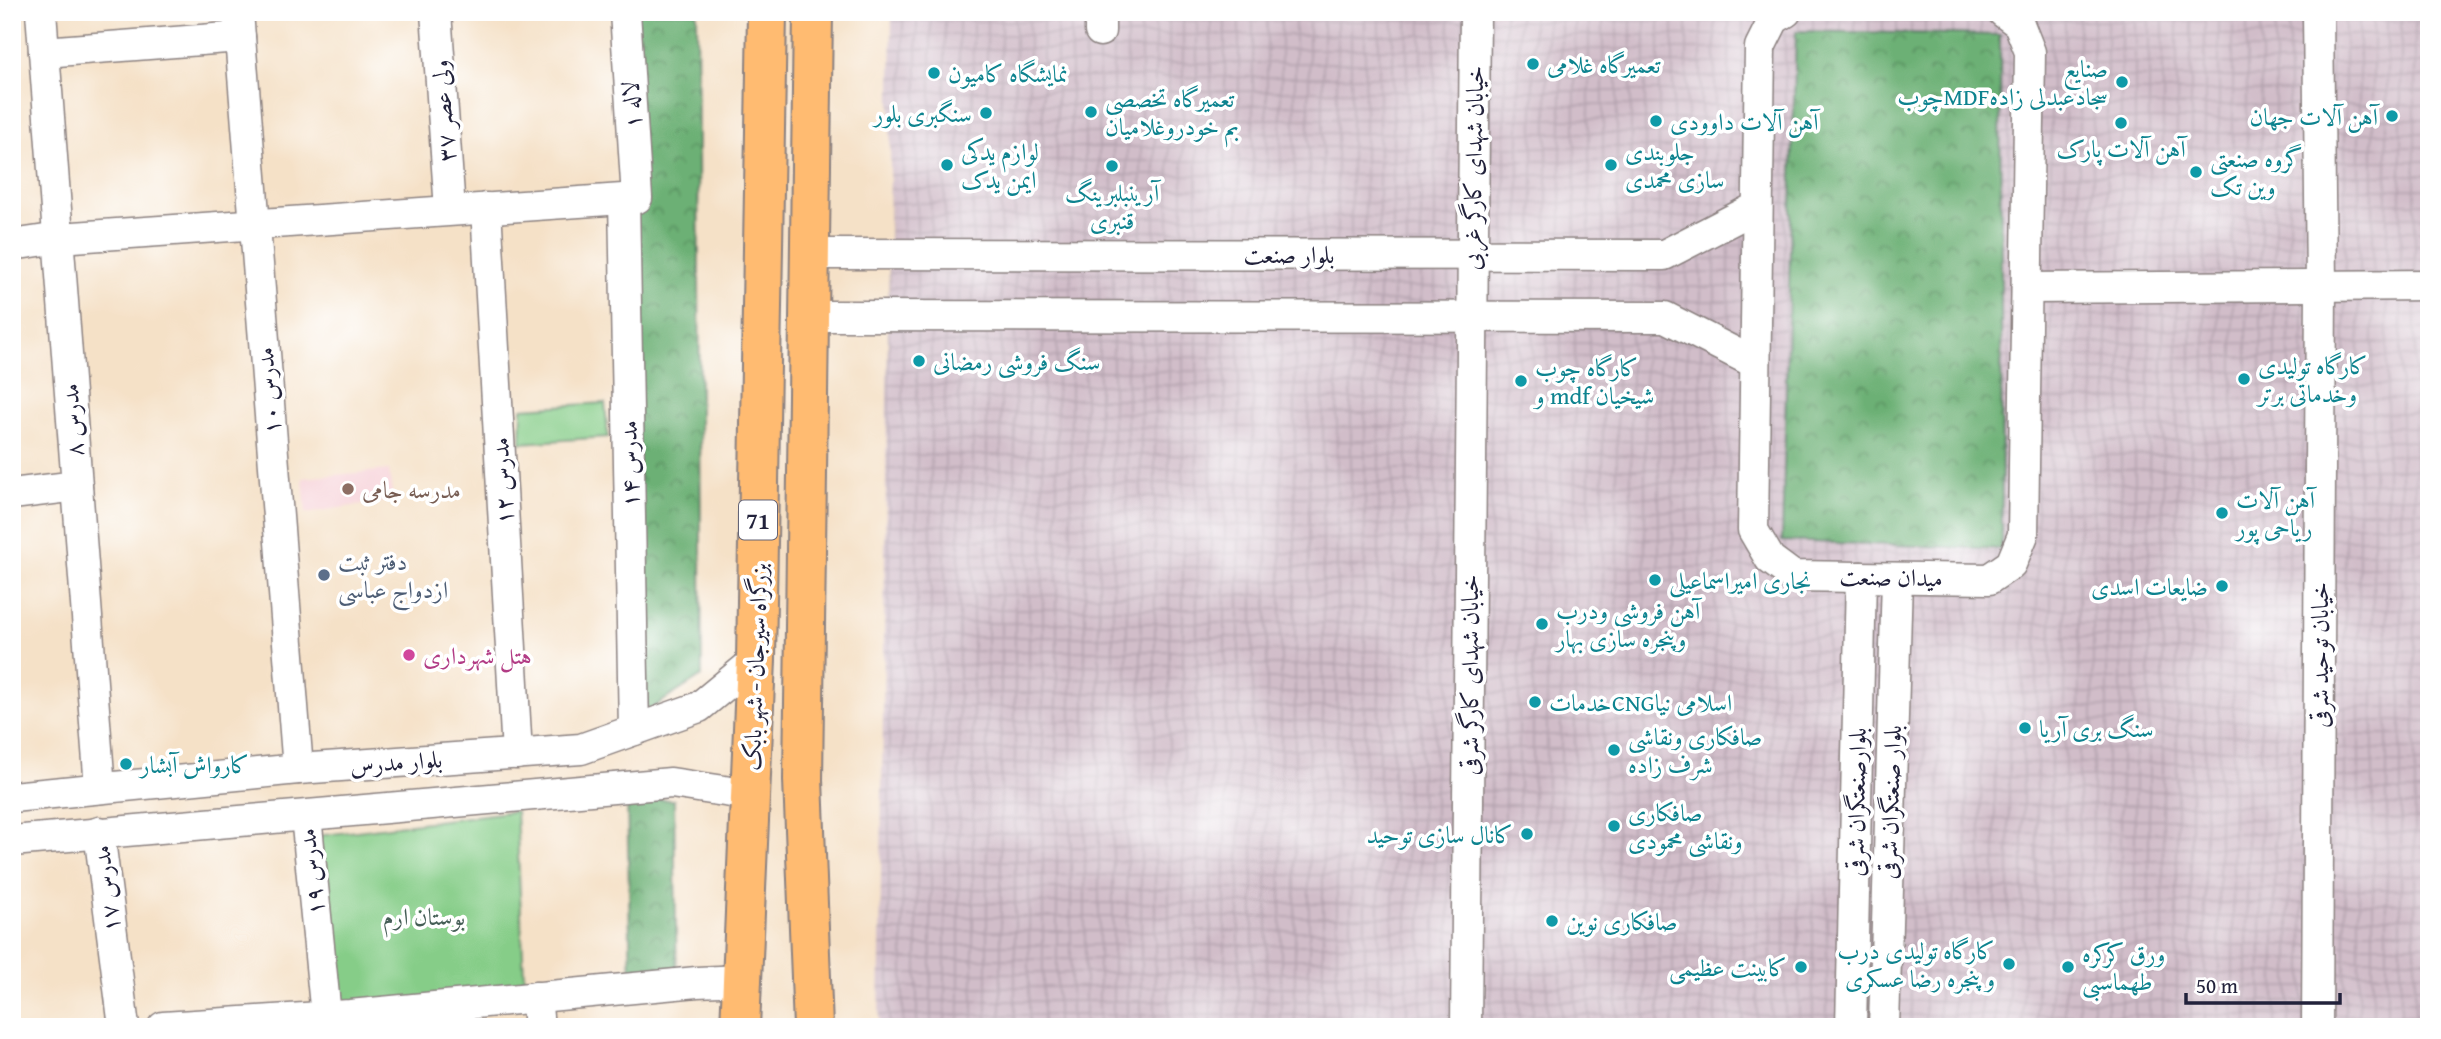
<svg xmlns="http://www.w3.org/2000/svg" width="2441" height="1039" font-family="'Gentium Book Plus',Amiri,serif">
  <style>
    .built { fill: #f6cfd6 }
    .industrial { fill: url(#industrial-grid) }
    .forest { fill: url(#forest-crowns); stroke: #476958; stroke-width: 2 }
    .green { fill: #86cd88; stroke: #547862; stroke-width: 2 }
    .lines { fill: none; stroke-linecap: round; stroke-linejoin: round }
    .minor-casing { stroke: #8c8281; stroke-width: 33 }
    .highway-casing { stroke: #8c8281; stroke-width: 42 }
    .minor { stroke: #fff; stroke-width: 30 }
    .highway { stroke: #ffbb71; stroke-width: 38 }
    .culture-dot { fill: #0f9aa8; stroke: #fff; stroke-width: 2.5 }
    .education-dot { fill: #8d6e63; stroke: #fff; stroke-width: 2.5 }
    .service-dot { fill: #5c6f8a; stroke: #fff; stroke-width: 2.5 }
    .hotel-dot { fill: #d1479c; stroke: #fff; stroke-width: 2.5 }
    .labels { text-anchor: middle; dominant-baseline: central; stroke-width: 7; stroke-linejoin: round; paint-order: stroke }
    .shield { fill: #fff; stroke: #646476; stroke-width: 2 }
    .shield-label { font-size: 23px; font-weight: bold; fill: #22223b }
    .culture-label { font-size: 24px; fill: #0d838f; stroke: #fff; text-anchor: start }
    .street-label { font-size: 24px; fill: #22223b; stroke: #fff }
    .education-label { font-size: 24px; fill: #785e54; stroke: #fff; text-anchor: start }
    .service-label { font-size: 24px; fill: #4e5e75; stroke: #fff; text-anchor: start }
    .hotel-label { font-size: 24px; fill: #b23c85; stroke: #fff; text-anchor: start }
    .park-label { font-size: 24px; fill: #455e56; stroke: #fff }
  </style>
  <defs>
    <pattern id="industrial-grid" width="8" height="8" patternUnits="userSpaceOnUse" patternTransform="scale(1.75)"><rect width="8" height="8" fill="#d1bdc9"/><path d="M0 4h8M4 0v8" fill="none" stroke="#b3a2ae"/></pattern>
    <pattern id="forest-crowns" width="20" height="18" patternUnits="userSpaceOnUse" patternTransform="scale(1.75)"><rect width="20" height="18" fill="#6cb074"/><path d="M2 6a3 3 0 1 1 6 0M12 15a3 3 0 1 1 6 0" fill="none" stroke="#588f60"/></pattern>
  </defs>
  <rect width="100%" height="100%" fill="#fff"/>
  <filter id="ink" filterUnits="userSpaceOnUse"><feTurbulence type="fractalNoise" baseFrequency=".0143" numOctaves="2"/><feDisplacementMap in="SourceGraphic" scale="14" xChannelSelector="R" yChannelSelector="G"/><feConvolveMatrix kernelMatrix="1 2 1 2 8 2 1 2 1" color-interpolation-filters="sRGB"/></filter>
  <filter id="wash" filterUnits="userSpaceOnUse"><feTurbulence type="fractalNoise" baseFrequency=".00686" numOctaves="4" result="noise"/><feDisplacementMap in="SourceGraphic" scale="28" xChannelSelector="R" yChannelSelector="G"/><feGaussianBlur stdDeviation="1.57" result="paint"/><feColorMatrix in="noise" values="0 0 0 0 0 0 0 0 0 0 0 0 0 0 0 0 0 1.4 0 .05"/><feComposite in="paint" operator="in"/></filter>
  <g filter="url(#wash)">
    <rect width="100%" height="100%" fill="#f5e1c7"/>
    <path class="built" d="M389 470 393 500 306 513 303 478Z"/>
    <path class="industrial" d="M892 12H2429V1027H879Z"/>
    <g class="forest">
      <path d="M624 12H697L702 676 646 712Z"/>
      <path d="M1796 31 2000 35 2002 549 1782 541Z"/>
      <path d="M627 798 674 800 677 989 631 988Z"/>
    </g>
    <g class="green">
      <path d="M605 403 608 437 521 443 522 408Z"/>
      <path d="M516 811 525 997 339 1019 316 836Z"/>
    </g>
  </g>
  <g filter="url(#ink)">
    <g class="lines">
      <defs>
        <g id="minor">
          <path d="M41 12 100 788"/>
          <path d="M238 12 298 769"/>
          <path d="M436 12 450 210"/>
          <path d="M1100 12V31"/>
          <path d="M1786 12 1774 19 1760 47 1753 530 1770 559 1793 576 1989 579 2011 564 2023 535 2030 52 2019 24 2003 12"/>
          <path d="M44 52 240 37"/>
          <path d="M624 199 634 730"/>
          <path d="M486 208 517 754"/>
          <path d="M12 245 59 238 637 198 625 12"/>
          <path d="M810 254 1664 255 1757 207"/>
          <path d="M2027 288 2429 285"/>
          <path d="M809 316 1665 317 1755 363"/>
          <path d="M12 494 77 486"/>
          <path d="M12 797 298 769 581 749 699 707 756 660"/>
          <path d="M306 816 326 1016"/>
          <path d="M99 832 124 1027"/>
          <path d="M12 841 671 783 751 795"/>
          <path d="M536 997 539 1027"/>
          <path d="M163 1027 350 1015 697 982 742 980"/>
          <path d="M1466 1027 1475 12"/>
          <path d="M1851 1027 1861 577"/>
          <path d="M1884 1027 1897 578"/>
          <path d="M2317 1027 2321 284 2318 12"/>
        </g>
        <g id="highway">
          <path d="M740 1027 756 660 767 12"/>
          <path d="M813 1027 803 780 813 12"/>
        </g>
      </defs>
      <use href="#minor" class="minor-casing"/>
      <use href="#highway" class="highway-casing"/>
      <use href="#minor" class="minor"/>
      <use href="#highway" class="highway"/>
    </g>
  </g>
  <g class="culture-dot">
    <circle cx="1533" cy="64" r="7"/>
    <circle cx="934" cy="73" r="7"/>
    <circle cx="2122" cy="82" r="7"/>
    <circle cx="1091" cy="112" r="7"/>
    <circle cx="986" cy="113" r="7"/>
    <circle cx="2392" cy="116" r="7"/>
    <circle cx="1656" cy="121" r="7"/>
    <circle cx="2121" cy="123" r="7"/>
    <circle cx="947" cy="165" r="7"/>
    <circle cx="1611" cy="165" r="7"/>
    <circle cx="1112" cy="166" r="7"/>
    <circle cx="2196" cy="172" r="7"/>
    <circle cx="919" cy="361" r="7"/>
    <circle cx="2244" cy="379" r="7"/>
    <circle cx="1521" cy="381" r="7"/>
    <circle cx="2222" cy="513" r="7"/>
    <circle cx="1655" cy="580" r="7"/>
    <circle cx="2222" cy="586" r="7"/>
    <circle cx="1542" cy="624" r="7"/>
    <circle cx="1535" cy="702" r="7"/>
    <circle cx="2025" cy="728" r="7"/>
    <circle cx="1614" cy="750" r="7"/>
    <circle cx="126" cy="764" r="7"/>
    <circle cx="1614" cy="826" r="7"/>
    <circle cx="1527" cy="834" r="7"/>
    <circle cx="1552" cy="921" r="7"/>
    <circle cx="2009" cy="964" r="7"/>
    <circle cx="1801" cy="967" r="7"/>
    <circle cx="2068" cy="967" r="7"/>
  </g>
  <circle class="education-dot" cx="348" cy="489" r="7"/>
  <circle class="service-dot" cx="324" cy="575" r="7"/>
  <circle class="hotel-dot" cx="409" cy="655" r="7"/>
  <g class="labels">
    <rect class="shield" x="739" y="500.5" width="38" height="39" rx="5"/>
    <g class="shield-label">
      <text x="758" y="520">71</text>
    </g>
    <g class="culture-label">
      <text x="1547" y="64">تعمیرگاه غلامی</text>
      <text x="2108" y="68" text-anchor="end">صنایع<tspan x="2108" dy="28">چوبMDFسجادعبدلی زاده</tspan></text>
      <text x="948" y="73">نمایشگاه کامیون</text>
      <text x="1105" y="98">تعمیرگاه تخصصی<tspan x="1105" dy="28">بم خودروغلامیان</tspan></text>
      <text x="972" y="113" text-anchor="end">سنگبری بلور</text>
      <text x="2378" y="116" text-anchor="end">آهن آلات جهان</text>
      <text x="1670" y="121">آهن آلات داوودی</text>
      <text x="2121" y="148" text-anchor="middle">آهن آلات پارک</text>
      <text x="961" y="151">لوازم یدکی<tspan x="961" dy="28">ایمن یدک</tspan></text>
      <text x="1625" y="151">جلوبندی<tspan x="1625" dy="28">سازی محمدی</tspan></text>
      <text x="2210" y="158">گروه صنعتی<tspan x="2210" dy="28">وین تک</tspan></text>
      <text x="1112" y="192" text-anchor="middle">آرینبلبرینگ<tspan x="1112" dy="28">قنبری</tspan></text>
      <text x="933" y="361">سنگ فروشی رمضانی</text>
      <text x="2258" y="365">کارگاه تولیدی<tspan x="2258" dy="28">وخدماتی برتر</tspan></text>
      <text x="1535" y="367">کارگاه چوب<tspan x="1535" dy="28">و mdf شیخیان</tspan></text>
      <text x="2236" y="499">آهن آلات<tspan x="2236" dy="28">ریاحی پور</tspan></text>
      <text x="1669" y="580">نجاری امیراسماعیلی</text>
      <text x="2208" y="586" text-anchor="end">ضایعات اسدی</text>
      <text x="1556" y="610">آهن فروشی ودرب<tspan x="1556" dy="28">وپنجره سازی بهار</tspan></text>
      <text x="1549" y="702">خدماتCNGاسلامی نیا</text>
      <text x="2039" y="728">سنگ بری آریا</text>
      <text x="1628" y="736">صافکاری ونقاشی<tspan x="1628" dy="28">شرف زاده</tspan></text>
      <text x="140" y="764">کارواش آبشار</text>
      <text x="1628" y="812">صافکاری<tspan x="1628" dy="28">ونقاشی محمودی</tspan></text>
      <text x="1513" y="834" text-anchor="end">کانال سازی توحید</text>
      <text x="1566" y="921">صافکاری نوین</text>
      <text x="1995" y="950" text-anchor="end">کارگاه تولیدی درب<tspan x="1995" dy="28">و پنجره رضا عسکری</tspan></text>
      <text x="2082" y="953">ورق کرکره<tspan x="2082" dy="28">طهماسبی</tspan></text>
      <text x="1787" y="967" text-anchor="end">کابینت عظیمی</text>
    </g>
    <g class="street-label">
      <text transform="translate(631 105) rotate(-94)">لاله ۱</text>
      <text transform="translate(443 111) rotate(-94)">ولی عصر ۳۷</text>
      <text transform="translate(1473 168) rotate(-89)">خیابان شهدای کارگر غربی</text>
      <text x="1289" y="254">بلوار صنعت</text>
      <text transform="translate(268 391) rotate(-95)">مدرس ۱۰</text>
      <text transform="translate(72 420) rotate(-94)">مدرس ۸</text>
      <text transform="translate(629 464) rotate(-91)">مدرس ۱۴</text>
      <text transform="translate(502 481) rotate(-93)">مدرس ۱۲</text>
      <text transform="translate(1891 577) rotate(1)">میدان صنعت</text>
      <text transform="translate(2319 655) rotate(-90)">خیابان توحید شرقی</text>
      <text transform="translate(755 667) rotate(-88)">بزرگراه سیرجان - شهر بابک</text>
      <text transform="translate(1469 675) rotate(-90)">خیابان شهدای کارگر شرقی</text>
      <text transform="translate(396 762) rotate(-4)">بلوار مدرس</text>
      <text transform="translate(1856 802) rotate(-89)">بلوارصنعتگران شرقی</text>
      <text transform="translate(1890 802) rotate(-88)">بلوار صنعتگران شرقی</text>
      <text transform="translate(311 872) rotate(-96)">مدرس ۱۹</text>
      <text transform="translate(106 889) rotate(-97)">مدرس ۱۷</text>
    </g>
    <g class="education-label">
      <text x="362" y="489">مدرسه جامی</text>
    </g>
    <g class="service-label">
      <text x="338" y="561">دفتر ثبت<tspan x="338" dy="28">ازدواج عباسی</tspan></text>
    </g>
    <g class="hotel-label">
      <text x="423" y="655">هتل شهرداری</text>
    </g>
    <g class="park-label">
      <text x="424" y="916">بوستان ارم</text>
    </g>
  </g>
  <rect width="2441" height="1039" fill="none" stroke="#fff" stroke-width="42"/>
  <path d="M2186 993v10h154v-10" fill="none" stroke="#22223b" stroke-width="3.5"/>
  <text x="2196" y="993" font-size="21" fill="#22223b" stroke="#ffffff" stroke-width="5" paint-order="stroke">50 m</text>
</svg>
